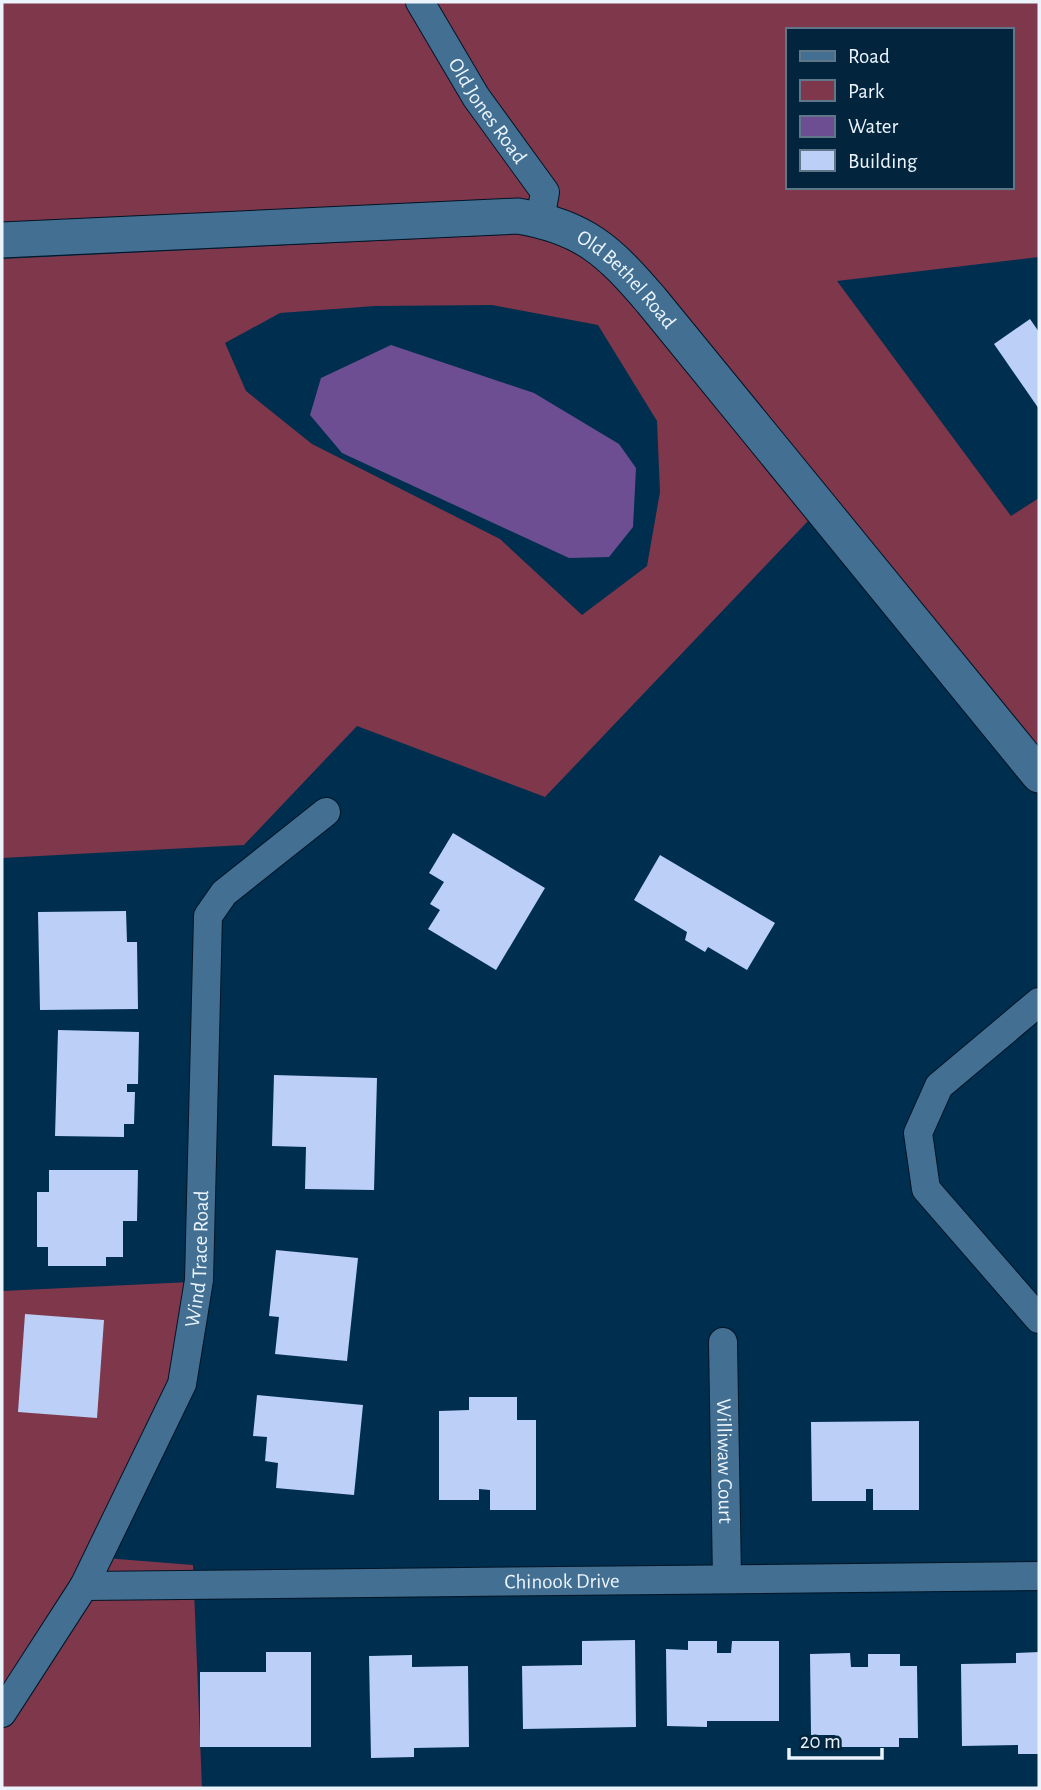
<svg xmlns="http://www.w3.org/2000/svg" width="1041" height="1790" font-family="'Alegreya Sans',sans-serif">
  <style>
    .green { fill: #7f374b; fill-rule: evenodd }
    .water { fill: #6e4e93 }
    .building { fill: #bbcff7 }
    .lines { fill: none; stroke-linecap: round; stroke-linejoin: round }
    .minor-casing { stroke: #011526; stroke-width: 30 }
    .tertiary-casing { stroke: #011526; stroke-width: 37 }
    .minor { stroke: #426f92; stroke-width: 28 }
    .tertiary { stroke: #426f92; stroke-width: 35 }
    .labels { text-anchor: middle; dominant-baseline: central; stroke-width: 7; stroke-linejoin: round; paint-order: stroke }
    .street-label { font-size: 21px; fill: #ebf4fd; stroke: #02243c }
  </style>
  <rect width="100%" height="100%" fill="#002e4e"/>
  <g class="green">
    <path d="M2 2H1039V257L837 281 1011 516 1039 498V748L629 249C591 218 566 205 517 198L2 222ZM787 30H1011V187H787Z"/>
    <path d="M518 234C554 240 579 252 608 275L808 521 545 797 357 726 244 845 2 858V259ZM492 305 598 325 657 421 660 492 647 566 582 615 500 539 312 444 246 391 225 343 280 313 375 306Z"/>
    <path d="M212 1281 105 1558 193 1565 202 1788H2V1291Z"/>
  </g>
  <path class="water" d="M391 345 534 393 619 444 636 468 633 527 609 557 569 558 342 453 310 415 321 378Z"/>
  <g class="building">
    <path d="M1030 319 1039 332V409L994 344Z"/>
    <path d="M453 833 545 888 496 970 428 929 440 910 430 904 444 882 429 873Z"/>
    <path d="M660 855 775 923 747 970 708 947 705 952 685 940 687 932 634 900Z"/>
    <path d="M126 911 127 942H137L138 1009 40 1010 38 912Z"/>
    <path d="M58 1030 139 1032 138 1084H127V1092H135L134 1124H124V1137L55 1136Z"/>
    <path d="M274 1075 377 1078 374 1190 305 1189 306 1147 272 1146Z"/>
    <path d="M49 1170H138L137 1221H123V1257H106V1266H48V1247H37V1192H49Z"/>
    <path d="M276 1250 358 1258 347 1361 275 1354 279 1317 269 1316Z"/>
    <path d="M25 1314 104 1320 97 1418 18 1412Z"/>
    <path d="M257 1395 363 1405 354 1495 276 1488 278 1463 265 1461 267 1437 253 1436Z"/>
    <path d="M469 1397H517V1420H536V1510H490V1490L479 1489V1500H439V1411L469 1410Z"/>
    <path d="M919 1421V1510H873V1489H866V1501H812L811 1422Z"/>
    <path d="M635 1640 636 1727 523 1729 522 1666 582 1665V1641Z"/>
    <path d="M688 1641H717V1653H731L732 1641H779V1721H707V1727L667 1726 666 1649 688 1650Z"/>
    <path d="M266 1652H311V1747H200V1672H266Z"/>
    <path d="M1039 1652V1754H1018V1745L962 1746 961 1664 1016 1663V1653Z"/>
    <path d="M850 1653 851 1667H868V1654H900V1666H917L918 1738H899V1747H836L835 1735H811L810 1654Z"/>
    <path d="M412 1655V1667L468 1666 469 1747 414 1748V1757L371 1758 369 1656Z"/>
  </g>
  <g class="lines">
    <defs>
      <g id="minor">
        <path id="s1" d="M420 2 476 97 545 192 540 220"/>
        <path d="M1039 1002 939 1086 918 1133 926 1189 1039 1319"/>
        <path id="s2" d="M723 1342 727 1579"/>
        <path id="s3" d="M84 1586 1039 1576"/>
        <path id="s4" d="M2 1713 84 1586 182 1384 199 1280 208 916 224 893 326 812"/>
      </g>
      <g id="tertiary">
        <path id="s5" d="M2 240 518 216C584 227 609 251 651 300L1039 775"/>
      </g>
    </defs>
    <use href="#minor" class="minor-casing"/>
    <use href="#tertiary" class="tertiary-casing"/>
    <use href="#minor" class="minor"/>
    <use href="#tertiary" class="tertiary"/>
  </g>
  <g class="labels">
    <g class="street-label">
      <text stroke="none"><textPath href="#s1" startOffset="128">Old Jones Road</textPath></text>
      <text stroke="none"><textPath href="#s5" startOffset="646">Old Bethel Road</textPath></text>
      <text stroke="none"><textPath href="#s4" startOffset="502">Wind Trace Road</textPath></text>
      <text stroke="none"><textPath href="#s2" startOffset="119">Williwaw Court</textPath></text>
      <text stroke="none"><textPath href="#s3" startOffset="478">Chinook Drive</textPath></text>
    </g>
  </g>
  <rect width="1041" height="1790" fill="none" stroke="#ebf4fd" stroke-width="7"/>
  <rect x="786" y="28" width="228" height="161" fill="#02243c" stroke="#5f7789" stroke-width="2"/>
  <rect x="800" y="51" width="35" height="10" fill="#426f92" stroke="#5f7789" stroke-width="2"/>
  <text x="848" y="63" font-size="21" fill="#ebf4fd">Road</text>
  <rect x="800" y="80" width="35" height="21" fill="#7f374b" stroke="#5f7789" stroke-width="2"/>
  <text x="848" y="98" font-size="21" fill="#ebf4fd">Park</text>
  <rect x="800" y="116" width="35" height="21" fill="#6e4e93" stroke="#5f7789" stroke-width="2"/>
  <text x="848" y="133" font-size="21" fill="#ebf4fd">Water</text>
  <rect x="800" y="150" width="35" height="21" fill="#bbcff7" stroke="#5f7789" stroke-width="2"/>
  <text x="848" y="168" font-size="21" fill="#ebf4fd">Building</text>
  <path d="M789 1748v10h93v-10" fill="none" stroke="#ebf4fd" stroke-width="3.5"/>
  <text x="800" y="1748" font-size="21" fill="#ebf4fd" stroke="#02243c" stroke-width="5" paint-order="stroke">20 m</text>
</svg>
